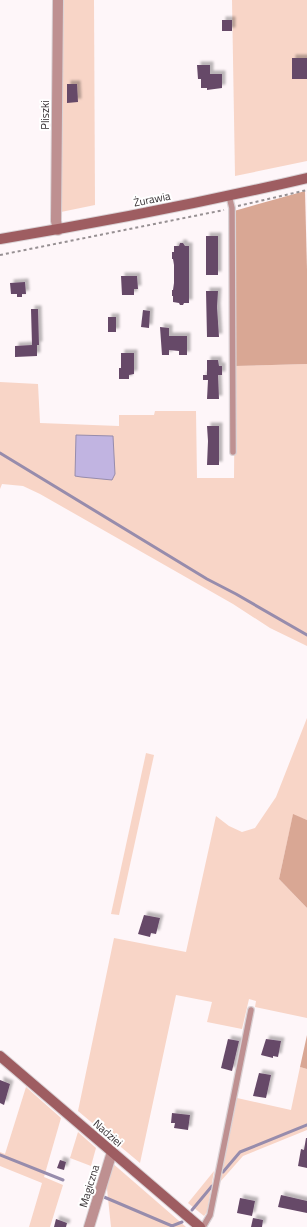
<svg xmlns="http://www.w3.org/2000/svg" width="307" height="1227" font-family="'Titillium Web',sans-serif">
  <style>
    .green { fill: #f8d5c7 }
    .forest { fill: #d9a794 }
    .water { fill: #c1b4e1; stroke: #978cac }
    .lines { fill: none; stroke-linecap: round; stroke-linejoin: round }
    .stream { stroke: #978cac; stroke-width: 3 }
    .building { fill: #664868; filter: url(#shadow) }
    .lane-casing { stroke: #dad2d5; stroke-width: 8 }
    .street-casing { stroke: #dad2d5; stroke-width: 12 }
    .secondary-casing { stroke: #dad2d5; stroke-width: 12 }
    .path { stroke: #979093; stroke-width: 2; stroke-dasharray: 3 3; stroke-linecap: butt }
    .lane { stroke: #be9091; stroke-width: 5.5 }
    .street { stroke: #be9091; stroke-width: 10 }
    .secondary { stroke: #9e5d61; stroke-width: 10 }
    .labels { text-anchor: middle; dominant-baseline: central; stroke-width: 4; stroke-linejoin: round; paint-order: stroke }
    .street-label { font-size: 11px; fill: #342e31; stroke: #fff }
  </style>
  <defs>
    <filter id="shadow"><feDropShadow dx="3.5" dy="-3.5" stdDeviation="1" flood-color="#0004"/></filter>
  </defs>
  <rect width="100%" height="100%" fill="#fef6f9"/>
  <g class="green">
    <path d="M62 0H94L95 205 61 212Z"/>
    <path d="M232 0H307V161L235 176Z"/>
    <path d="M307 364V646L270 628 233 604 40 494 23 486 2 484 0 489V382L38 384 40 423 119 426V415H154L155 411H196L197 478H234L235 366Z"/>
    <path d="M307 718V820L293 815 279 879 307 908V1018L255 1007 256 1001 249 999 242 1029 207 1022 212 1002 176 995 140 1163 78 1111 114 938 186 952 216 816 229 826 242 832 255 828 276 797Z"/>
    <path d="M146 753 154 755 119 915 111 914Z"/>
    <path d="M300 1067 307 1069V1130L243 1156 220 1182 237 1098 291 1110Z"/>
    <path d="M26 1087 61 1118 44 1177 63 1185 50 1227H29L42 1183 0 1166V1152L5 1154Z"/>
    <path d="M78 1132 96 1148 91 1166 70 1158Z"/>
    <path d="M111 1162 186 1227H111L106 1179Z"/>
    <path d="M214 1171 207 1212 204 1216 188 1203Z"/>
  </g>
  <g class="forest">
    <path d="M305 191 307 269V364L235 366 234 211Z"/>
    <path d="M293 814 307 820V908L279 879Z"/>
    <path d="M307 1035V1069L300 1067Z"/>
  </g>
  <path class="water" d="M76 435 113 436 115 474 112 480 81 477 75 476Z"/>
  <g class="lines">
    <g class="stream">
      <path d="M0 453 207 579 236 594 307 635"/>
      <path d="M0 1155 63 1180"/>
      <path d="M223 1172 240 1152 307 1125"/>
      <path d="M104 1197 172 1226 182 1222"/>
      <path d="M192 1210 212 1186"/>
    </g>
  </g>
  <g class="building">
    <rect x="222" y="20" width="10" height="11"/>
    <rect x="292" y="58" width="15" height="21"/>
    <path d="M197 65H210V74H222V88L207 90V88H201V79H198Z"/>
    <path d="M67 84H77L78 102 67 103Z"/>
    <rect x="206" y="236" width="12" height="39"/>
    <path d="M180 243H183L185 246H189V303H184L183 305H180L179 303 173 302V296H172V290H173L174 283V265L173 259H172V252H174V246H179Z"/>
    <path d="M121 276H137L138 289H134V295H122Z"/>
    <path d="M25 282 26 294H22V297H17V294H11L10 283Z"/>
    <path d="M206 291H218L217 307 219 337H207Z"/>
    <path d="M31 309H38L39 345H37V356L15 357V346L32 345Z"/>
    <path d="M143 310 150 311 149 328 141 327Z"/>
    <rect x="108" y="317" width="8" height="15"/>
    <path d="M160 327 169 328V336H187V355H179V351L169 350V355H162Z"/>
    <path d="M121 353H134V374L129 375V379H119V368H121Z"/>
    <path d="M207 360H218L219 366H222V375H218L219 399H207L208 380H203V375H207Z"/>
    <path d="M207 426H219V465H207L208 441Z"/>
    <path d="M144 915 160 918 156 934 151 933 150 937 138 934Z"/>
    <path d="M228 1039 239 1041 232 1071 221 1068Z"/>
    <path d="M266 1039 281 1041 278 1057 273 1056V1058L261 1055Z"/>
    <path d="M259 1073 271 1075 266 1098 253 1096Z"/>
    <path d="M0 1080 10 1084 4 1105 0 1103Z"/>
    <path d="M172 1113 190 1115 188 1130 174 1128 175 1123H171Z"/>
    <path d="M306 1138H307V1168L298 1166 301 1149 304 1150Z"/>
    <path d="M60 1160 66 1162 64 1170 57 1168Z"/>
    <path d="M281 1195 307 1201V1213L278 1207Z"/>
    <path d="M240 1198 255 1201 252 1216 237 1213Z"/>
    <path d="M253 1218 263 1220 262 1227H251Z"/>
    <path d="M56 1219 67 1223 66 1227H54Z"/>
  </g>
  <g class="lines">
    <defs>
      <g id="lane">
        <path d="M229 196 232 208 233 452"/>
        <path d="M203 1227 210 1215 251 1010"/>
      </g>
      <g id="street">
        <path d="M58 0 56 221 58 230"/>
        <path d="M89 1227 112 1152"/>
      </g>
      <g id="secondary">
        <path d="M0 239C103 222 205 202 307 178"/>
        <path d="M0 1056 200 1227"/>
      </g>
    </defs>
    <use href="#lane" class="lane-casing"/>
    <use href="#street" class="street-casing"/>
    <use href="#secondary" class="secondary-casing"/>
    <g class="path">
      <path d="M238 206 307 190"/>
      <path d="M0 255 224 210"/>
    </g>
    <use href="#lane" class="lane"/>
    <use href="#street" class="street"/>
    <use href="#secondary" class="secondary"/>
  </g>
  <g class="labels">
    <g class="street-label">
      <text transform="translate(45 115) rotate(-90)">Pliszki</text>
      <text transform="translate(152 199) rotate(-11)">Żurawia</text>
      <text transform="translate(108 1133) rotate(41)">Nadziei</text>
      <text transform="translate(89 1186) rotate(-73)">Magiczna</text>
    </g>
  </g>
</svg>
